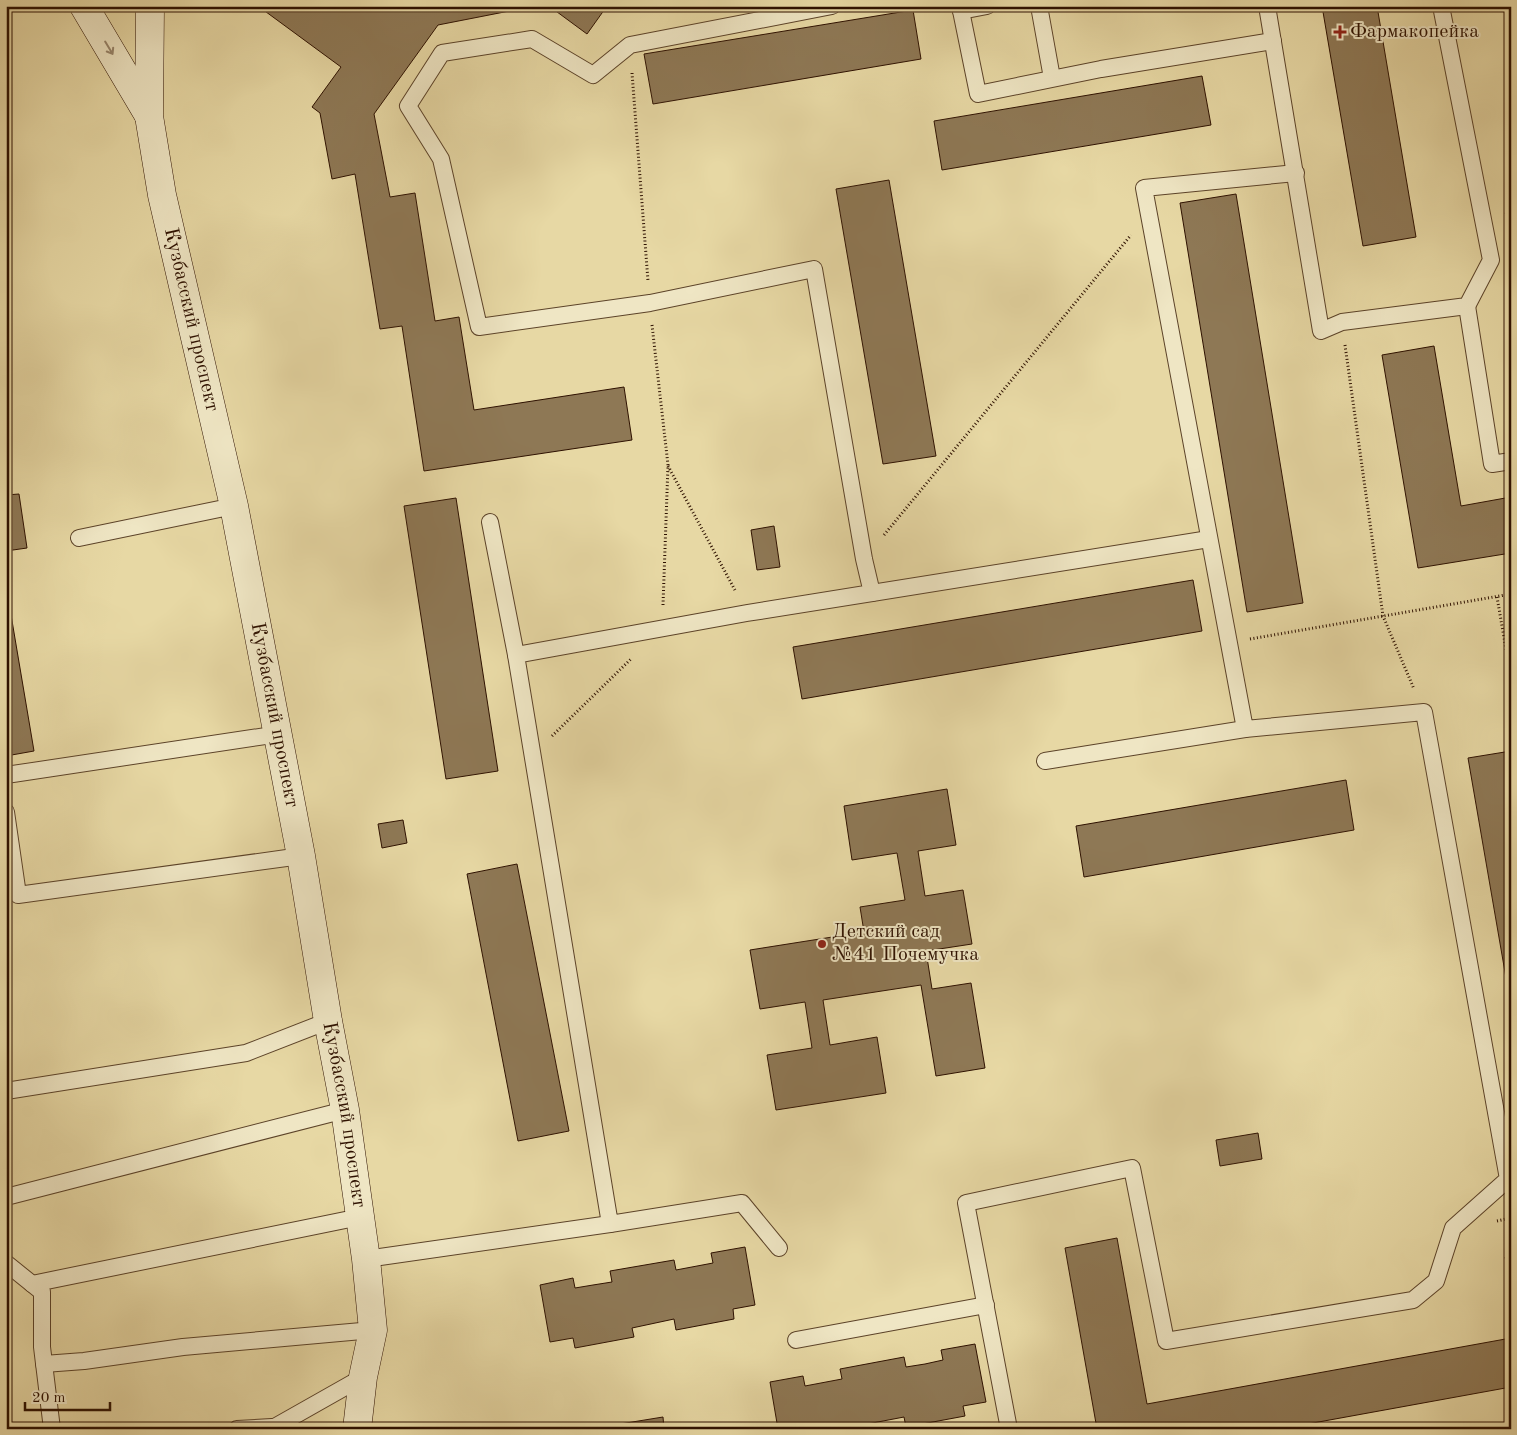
<svg xmlns="http://www.w3.org/2000/svg" width="1517" height="1435" font-family="'Old Standard TT',serif">
  <style>
    .building { fill: #8e7855; stroke: #2e1100 }
    .lines { fill: none; stroke-linecap: round; stroke-linejoin: round }
    .lane-casing { stroke: #5c4329; stroke-width: 18 }
    .secondary-casing { stroke: #2e1100; stroke-width: 29 }
    .path { stroke: #2e1100; stroke-width: 3; stroke-dasharray: 1 2.5; stroke-linecap: butt }
    .lane { stroke: #efe6c4; stroke-width: 16 }
    .secondary { stroke: #efe6c4; stroke-width: 28 }
    .oneway { stroke: #98866c }
    .poi-dot { fill: #8f2418; stroke: #efe6c4; stroke-width: 2 }
    .labels { text-anchor: middle; dominant-baseline: central; stroke-width: 4; stroke-linejoin: round; paint-order: stroke }
    .poi-label { font-size: 20px; fill: #2e1100; stroke: #efe6c4; text-anchor: start }
    .street-label { font-size: 20px; fill: #2e1100; stroke: #efe6c4 }
  </style>
  <rect width="100%" height="100%" fill="#e7d8a4"/>
  <filter id="stains"><feTurbulence type="fractalNoise" baseFrequency=".004" numOctaves="4"/><feColorMatrix values="0 0 0 0 .2 0 0 0 0 .09 0 0 0 0 .02 0 0 0 .5 -.17"/></filter>
  <radialGradient id="worn" r=".72"><stop offset=".6" stop-color="#630" stop-opacity="0"/><stop offset="1" stop-color="#630" stop-opacity=".3"/></radialGradient>
  <g class="building">
    <path d="M258 6H535L438 25 374 114 390 197 415 193 435 321 459 317 474 410 624 387 632 440 424 471 402 326 380 329 355 174 332 179 320 113 312 107 341 67Z"/>
    <path d="M549 6H607L587 34Z"/>
    <path d="M641 6H652L648 11Z"/>
    <path d="M1322 6H1377L1416 237 1363 246Z"/>
    <path d="M913 10 921 59 653 104 644 54Z"/>
    <path d="M1202 76 1211 125 942 170 934 121Z"/>
    <path d="M889 180 936 456 883 464 836 189Z"/>
    <path d="M1236 194 1303 603 1247 612 1180 203Z"/>
    <path d="M1434 346 1461 506 1511 497V553L1418 568 1382 355Z"/>
    <path d="M19 494 27 548 6 551V495Z"/>
    <path d="M456 498 498 771 446 779 404 506Z"/>
    <path d="M774 526 780 567 757 570 751 530Z"/>
    <path d="M1193 580 1202 631 802 699 793 647Z"/>
    <path d="M9 603 34 751 6 756V604Z"/>
    <path d="M1511 751V1007L1468 758Z"/>
    <path d="M1346 780 1354 830 1084 877 1076 826Z"/>
    <path d="M947 789 956 845 918 851 925 896 963 890 972 944 926 951 932 989 971 983 985 1068 936 1076 921 985 823 1000 830 1045 877 1037 886 1093 776 1110 767 1055 812 1048 805 1002 760 1009 750 950 864 932 860 907 905 900 897 853 852 860 844 806Z"/>
    <path d="M403 820 407 843 382 848 378 824Z"/>
    <path d="M517 864 569 1131 518 1141 467 874Z"/>
    <path d="M1258 1133 1262 1159 1220 1166 1216 1140Z"/>
    <path d="M1117 1238 1147 1404 1511 1338V1387L1280 1429H1097L1065 1248Z"/>
    <path d="M745 1247 755 1305 733 1309 734 1319 676 1330 674 1319 632 1328 634 1337 575 1348 573 1338 550 1342 540 1285 573 1278 575 1288 593 1285 612 1282 610 1271 674 1260 676 1270 713 1263 711 1253Z"/>
    <path d="M1511 1256V1290L1505 1257Z"/>
    <path d="M975 1344 986 1402 963 1406 965 1416 906 1427 904 1417 862 1425 863 1429H778L770 1382 803 1376 805 1386 842 1379 840 1369 904 1357 906 1367 925 1364 943 1360 941 1350Z"/>
    <path d="M663 1417 664 1429H621L620 1424Z"/>
  </g>
  <g class="lines">
    <defs>
      <g id="lane">
        <path d="M960 6 978 94 1101 69 1273 41"/>
        <path d="M1039 6 1052 78"/>
        <path d="M1267 6 1321 331 1342 322 1467 306 1491 260 1441 6"/>
        <path d="M961 11 987 6"/>
        <path d="M1467 306 1492 464 1511 461"/>
        <path d="M490 522 516 655"/>
        <path d="M79 538 234 506"/>
        <path d="M872 593 1209 539"/>
        <path d="M1045 761 1245 729"/>
        <path d="M6 775 279 734"/>
        <path d="M6 812 18 895 301 856"/>
        <path d="M6 1091 246 1053 328 1021"/>
        <path d="M6 1197 345 1110"/>
        <path d="M779 1248 742 1203 610 1224 516 655 747 613 872 593 864 559 814 269 650 303 479 327 441 159 408 106 442 53 532 39 593 75 630 45 832 6"/>
        <path d="M366 1259 610 1224"/>
        <path d="M6 1263 42 1292V1347L52 1429"/>
        <path d="M32 1284 360 1217"/>
        <path d="M796 1340 986 1305"/>
        <path d="M44 1364 84 1361 183 1347 373 1330"/>
        <path d="M237 1429 272 1427"/>
        <path d="M271 1429 363 1377"/>
        <path d="M1009 1429 966 1203 1132 1168 1166 1341 1413 1300 1436 1281 1453 1228 1508 1179 1424 712 1245 729 1144 188 1296 173"/>
      </g>
      <g id="secondary">
        <path d="M84 6 148 114"/>
        <path id="s1" d="M150 6 149 116 162 195 234 506 301 856 328 1021 345 1110 366 1259 373 1330 363 1377 357 1429"/>
      </g>
    </defs>
    <use href="#lane" class="lane-casing"/>
    <use href="#secondary" class="secondary-casing"/>
    <g class="path">
      <path d="M632 73 648 281"/>
      <path d="M1506 214 1511 201"/>
      <path d="M652 325 668 465 663 605"/>
      <path d="M1345 345 1383 616 1414 689"/>
      <path d="M668 466 736 592"/>
      <path d="M884 535 1131 235"/>
      <path d="M1497 597 1511 678"/>
      <path d="M1250 639 1511 594"/>
      <path d="M552 736 632 658"/>
      <path d="M1497 1221 1511 1218"/>
    </g>
    <use href="#lane" class="lane"/>
    <use href="#secondary" class="secondary"/>
  </g>
  <defs><path id="oneway-shaft" d="M-6 0H5M1.5-3L5.5 0L1.5 3" fill="none" stroke-width="1.6" stroke-linecap="round" stroke-linejoin="round" transform="scale(1.25)"/></defs>
  <use class="oneway" href="#oneway-shaft" transform="translate(109 48) rotate(59)"/>
  <g class="poi-dot">
    <path d="M1337.5 24.5h5v5h5v5h-5v5h-5v-5h-5v-5h5z"/>
    <circle cx="822" cy="944" r="5"/>
  </g>
  <g class="labels">
    <g class="poi-label">
      <text x="1350" y="32">Фармакопейка</text>
      <text x="832" y="932">Детский сад<tspan x="832" dy="23">№41 Почемучка</tspan></text>
    </g>
    <g class="street-label">
      <text stroke="none"><textPath href="#s1" startOffset="318">Кузбасский проспект</textPath></text>
      <text stroke="none"><textPath href="#s1" startOffset="722">Кузбасский проспект</textPath></text>
      <text stroke="none"><textPath href="#s1" startOffset="1128">Кузбасский проспект</textPath></text>
    </g>
  </g>
  <rect width="1517" height="1435" fill="none" stroke="#e7d8a4" stroke-width="25"/>
  <rect x="8" y="8" width="1502" height="1420" fill="none" stroke="#2e1100" stroke-width="2.5"/>
  <rect x="12" y="12" width="1492" height="1410" fill="none" stroke="#2e1100"/>
  <path d="M25 1402v8h85v-8" fill="none" stroke="#2e1100" stroke-width="2.5"/>
  <text x="32" y="1402" font-size="15" fill="#2e1100" stroke="#efe6c4" stroke-width="4" paint-order="stroke">20 m</text>
  <rect width="100%" height="100%" filter="url(#stains)"/>
  <rect width="100%" height="100%" fill="url(#worn)"/>
</svg>
